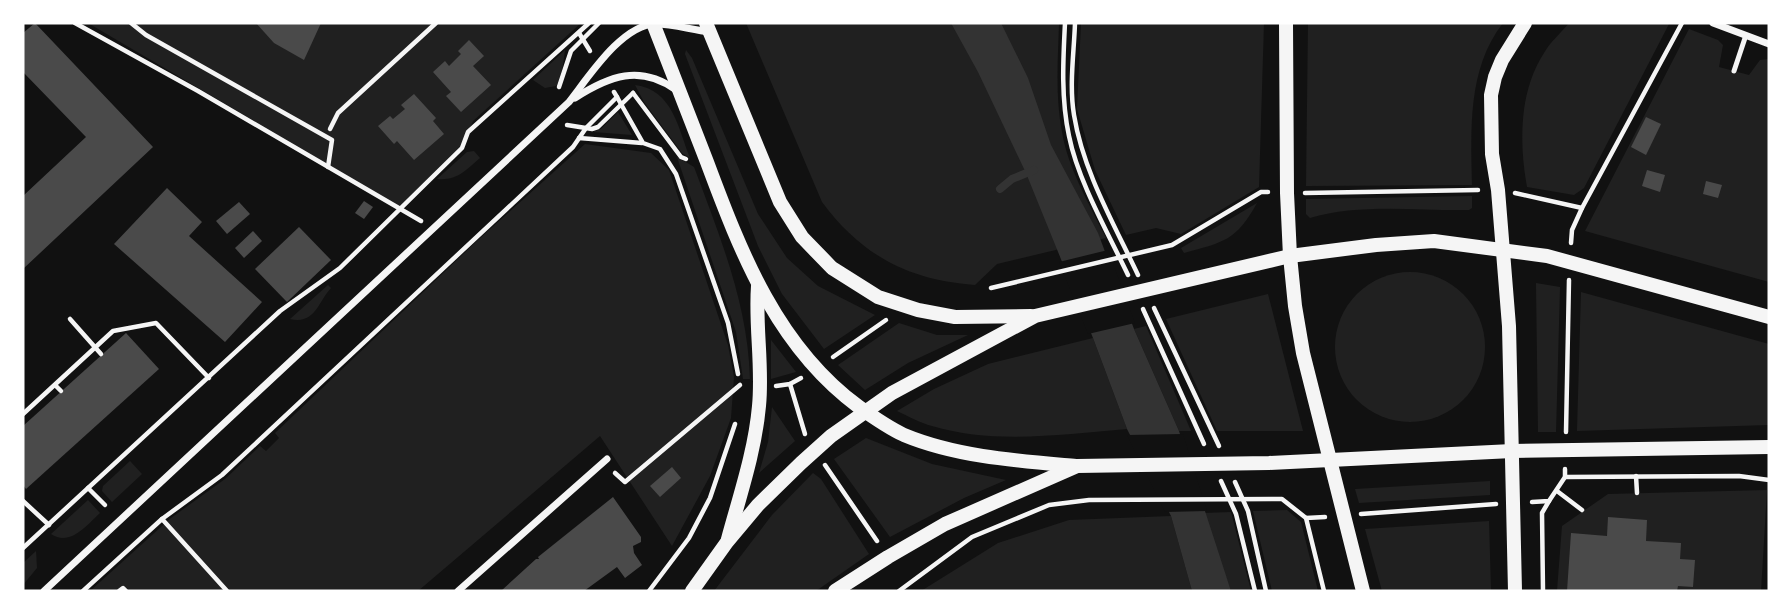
<svg xmlns="http://www.w3.org/2000/svg" width="1792" height="614" font-family="'Exo 2',sans-serif">
  <style>
    .green { fill: #202020 }
    .water { fill: #333 }
    .pier { fill: #111 }
    .lines { fill: none; stroke-linecap: round; stroke-linejoin: round }
    .stream { stroke: #333; stroke-width: 8 }
    .building { fill: #4a4a4a }
    .path { stroke: #f5f5f5; stroke-width: 4.5 }
    .service { stroke: #f5f5f5; stroke-width: 5 }
    .minor { stroke: #f5f5f5; stroke-width: 7 }
    .secondary { stroke: #f5f5f5; stroke-width: 14 }
  </style>
  <rect width="100%" height="100%" fill="#111"/>
  <g class="green">
    <path d="M88 23H581L473 121 462 148 400 207Z"/>
    <path d="M746 23H1059C1058 59 1055 96 1062 132 1068 169 1090 205 1106 238L997 264 975 285C909 280 862 256 822 202Z"/>
    <path d="M1081 23H1264L1259 187 1181 234 1156 228 1126 235 1095 170 1077 109Z"/>
    <path d="M1308 23H1503C1467 69 1471 130 1472 185L1306 186Z"/>
    <path d="M1569 23 1669 24 1584 188 1574 195 1527 187C1519 143 1519 91 1544 53 1550 42 1561 33 1569 23Z"/>
    <path d="M1689 29 1718 40 1723 45 1719 67 1749 75 1760 60 1769 59V282L1585 231Z"/>
    <path d="M565 50 561 79 556 86 545 88 533 80Z"/>
    <path d="M686 50 692 58 758 214 787 258 818 286 875 315 824 349 782 294 758 246 685 54Z"/>
    <path d="M635 85C673 90 678 128 690 158L682 153 644 102Z"/>
    <path d="M618 112 632 135 593 132 601 129Z"/>
    <path d="M585 144 651 153 669 170 728 345 734 377 731 418 710 476 672 546 600 436 418 591H90L171 518 225 479 260 446 266 451 279 438 275 433 479 239Z"/>
    <path d="M474 151 480 158C466 170 457 181 437 179L467 152Z"/>
    <path d="M677 157 694 167C720 237 748 304 750 379H743L736 332Z"/>
    <path d="M1472 196V208L1469 210C1420 211 1358 203 1310 218L1306 214V199Z"/>
    <path d="M1257 203C1236 241 1224 242 1184 253L1181 248Z"/>
    <circle cx="1410" cy="347" r="75"/>
    <path d="M1536 283 1560 287 1556 432H1538Z"/>
    <path d="M328 285 331 288C318 302 315 325 290 319Z"/>
    <path d="M1581 292 1769 344V425L1577 431Z"/>
    <path d="M1268 294 1303 431H1217L1166 319Z"/>
    <path d="M899 323 937 335H968L908 363 865 390 838 365Z"/>
    <path d="M1146 326 1191 431H1179L1134 329Z"/>
    <path d="M1093 338 1127 429C1062 434 996 445 932 426 920 423 908 416 897 411L934 389 988 364Z"/>
    <path d="M771 340 796 372 771 379Z"/>
    <path d="M772 407 795 441 759 473 768 442Z"/>
    <path d="M866 438 932 464 1006 480 964 498 890 537 834 459Z"/>
    <path d="M130 461 142 474 112 502 102 491 103 486Z"/>
    <path d="M813 473 821 479 869 554 816 591H714L772 515Z"/>
    <path d="M1490 481V495L1359 503 1355 489Z"/>
    <path d="M1767 490 1761 591H1557L1562 526 1608 494Z"/>
    <path d="M88 500 100 513C87 525 70 547 51 534Z"/>
    <path d="M1287 510 1301 522 1318 591H1272L1253 511Z"/>
    <path d="M1231 512 1251 591H1231L1203 513Z"/>
    <path d="M1171 516 1192 591H921L998 543 1069 520Z"/>
    <path d="M1489 521 1491 591H1382L1365 529Z"/>
    <path d="M36 551 37 568 23 585V563Z"/>
  </g>
  <path class="water" d="M951 23H1001L1028 78 1051 145 1098 233 1134 329 1179 431 1231 591H1192L1171 516 1127 429 1093 338 1026 173 978 72Z"/>
  <g class="pier">
    <path d="M1108 250 1135 323 1088 334 1059 262Z"/>
    <path d="M1183 434 1207 511 1165 512 1127 435Z"/>
  </g>
  <g class="lines">
    <path class="stream" d="M1000 189 1012 179 1034 170"/>
  </g>
  <g class="building">
    <path d="M35 23 153 147 23 269V196L86 137 23 72V33Z"/>
    <path d="M256 23H321L304 60 274 43Z"/>
    <path d="M469 40 484 56 473 66 491 85 461 112 446 96 451 92 433 72 445 61 449 66 461 54 458 51Z"/>
    <path d="M414 94 436 118 433 121 444 134 414 160 397 141 394 144 378 126 390 116 393 119 405 109 401 105Z"/>
    <path d="M1646 117 1661 124 1646 155 1631 147Z"/>
    <path d="M1647 170 1665 175 1660 192 1642 186Z"/>
    <path d="M1706 181 1722 185 1718 198 1703 194Z"/>
    <path d="M167 188 202 222 189 236 262 302 225 342 114 244Z"/>
    <path d="M364 201 373 207 364 219 355 213Z"/>
    <path d="M239 202 250 214 227 234 216 221Z"/>
    <path d="M299 227 331 260 287 302 255 269Z"/>
    <path d="M253 231 262 241 244 258 235 248Z"/>
    <path d="M126 333 159 369 26 489 23 485V426Z"/>
    <path d="M672 467 681 478 660 497 650 486Z"/>
    <path d="M613 497 641 537V542L633 546 634 553 642 565 625 578 617 567 584 591H501L536 559H539L538 557Z"/>
    <path d="M1608 517 1647 520 1646 541 1681 543 1680 559 1695 560 1693 587 1678 586 1677 591H1567L1571 533 1607 536Z"/>
  </g>
  <g class="lines">
    <g class="path">
      <path d="M75 23 198 91 421 221"/>
      <path d="M131 23 146 35 332 140 328 167"/>
      <path d="M1065 23C1063 61 1061 99 1069 136 1078 181 1108 233 1128 275"/>
      <path d="M1075 23C1074 53 1069 85 1074 115 1083 171 1114 224 1138 275"/>
      <path d="M579 33 590 51"/>
      <path d="M559 87 571 51 599 23"/>
      <path d="M633 93 681 157 686 159"/>
      <path d="M617 97 643 143 660 149 676 174 728 323 738 374"/>
      <path d="M567 125 592 129 598 127 633 93"/>
      <path d="M330 129 338 113 436 23"/>
      <path d="M579 138 642 143"/>
      <path d="M1305 193 1478 190"/>
      <path d="M1515 193 1582 208"/>
      <path d="M1571 243 1572 230 1582 208 1682 23"/>
      <path d="M991 288 1172 245 1261 192H1268"/>
      <path d="M1154 308 1219 446"/>
      <path d="M1143 309 1204 444"/>
      <path d="M70 319 101 354"/>
      <path d="M833 357 886 320"/>
      <path d="M790 384 805 434"/>
      <path d="M55 385 61 391"/>
      <path d="M776 386 790 384 801 378"/>
      <path d="M23 414 113 331 156 323 209 378"/>
      <path d="M1566 432 1569 280"/>
      <path d="M825 465 877 541"/>
      <path d="M615 473 625 482 740 385"/>
      <path d="M1636 476 1637 493"/>
      <path d="M1565 477 1739 476 1769 480"/>
      <path d="M1221 481 1236 514 1255 591"/>
      <path d="M1235 482 1248 511 1266 591"/>
      <path d="M88 488 105 505"/>
      <path d="M1557 491 1582 510"/>
      <path d="M23 501 49 525"/>
      <path d="M1532 502 1549 501 1565 477V469"/>
      <path d="M1361 514 1496 504"/>
      <path d="M1306 518 1325 517"/>
      <path d="M162 519 227 591"/>
      <path d="M23 548 280 311 340 268 462 148 468 132 589 23"/>
      <path d="M83 591 162 519 222 475 573 147 586 128 617 97 614 92"/>
      <path d="M119 591 123 588 126 591"/>
      <path d="M649 591 689 538 710 498 735 424"/>
      <path d="M899 591 972 537 1049 505 1089 500 1282 499 1306 518 1324 591"/>
      <path d="M1543 591 1542 513 1549 501"/>
    </g>
    <path class="service" d="M1734 71 1746 35"/>
    <g class="minor">
      <path d="M1713 23 1769 44"/>
      <path d="M575 98C609 76 640 64 676 90"/>
      <path d="M44 591 569 102C588 78 622 24 656 24 673 24 692 30 710 32"/>
      <path d="M458 591 607 459"/>
    </g>
    <g class="secondary">
      <path d="M653 23C671 69 689 115 707 162 741 253 777 347 859 407 873 417 887 427 904 435 957 457 1019 461 1076 466"/>
      <path d="M706 23 780 202 802 237 832 268 878 297 918 310 955 317 1031 316"/>
      <path d="M1286 23 1287 193 1290 256 1295 306 1303 353 1363 591"/>
      <path d="M728 539C740 495 755 451 759 406 763 366 755 326 758 286"/>
      <path d="M692 591 727 542 758 505 801 463 831 436 892 393 1035 316 1290 256 1376 245 1434 241 1547 256 1769 317"/>
      <path d="M835 591 888 557 945 524 1077 466 1269 463 1512 451 1769 447"/>
      <path d="M1515 591 1509 326 1498 190 1492 154 1491 95 1495 77 1502 60 1525 23"/>
    </g>
  </g>
  <rect width="1792" height="614" fill="none" stroke="#ffffff" stroke-width="49"/>
</svg>
